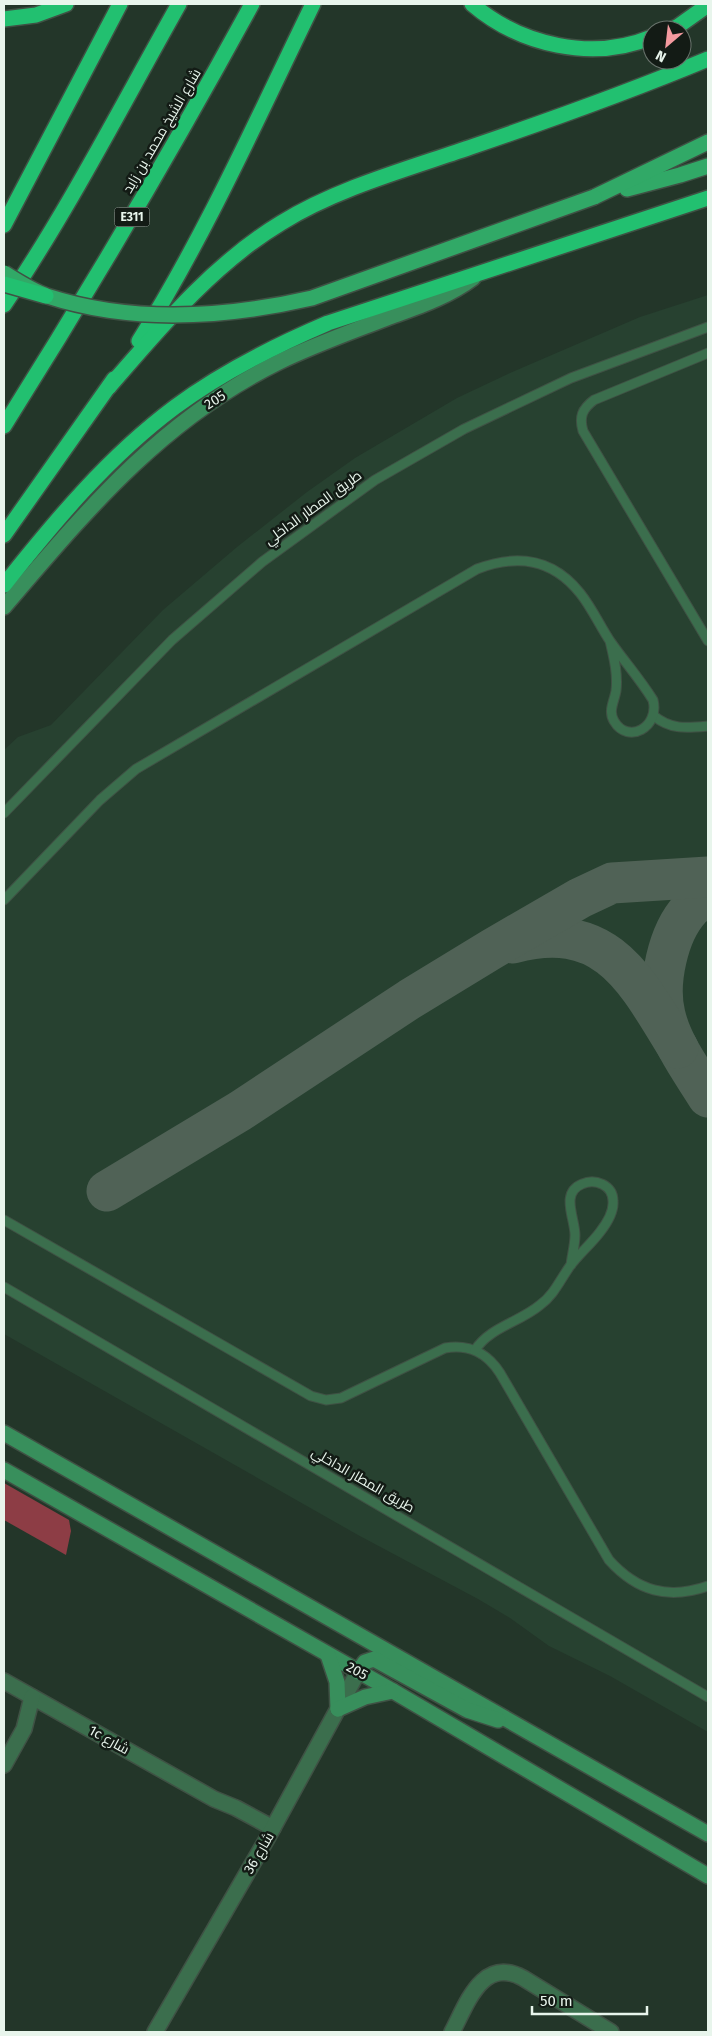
<svg xmlns="http://www.w3.org/2000/svg" width="712" height="2036" font-family="'Fira Sans',Cairo,sans-serif">
  <style>
    .built { fill: #274130 }
    .green { fill: #8d3d45 }
    .lines { fill: none; stroke-linecap: round; stroke-linejoin: round }
    .taxiway { stroke: #506256; stroke-width: 41 }
    .lane-casing { stroke: #3f5144; stroke-width: 11 }
    .street-casing { stroke: #3f5144; stroke-width: 18 }
    .secondary-casing { stroke: #3f5144; stroke-width: 18 }
    .primary-casing { stroke: #3f5144; stroke-width: 18 }
    .highway-casing { stroke: #3f5144; stroke-width: 18 }
    .lane { stroke: #3b6e4d; stroke-width: 9 }
    .street { stroke: #3b6e4d; stroke-width: 15 }
    .secondary { stroke: #388f5c; stroke-width: 15 }
    .primary { stroke: #31a967; stroke-width: 15 }
    .highway { stroke: #22c070; stroke-width: 15 }
    .primary-bridge-casing { stroke: #3f5144; stroke-width: 18; stroke-linecap: butt }
    .highway-bridge-casing { stroke: #3f5144; stroke-width: 18; stroke-linecap: butt }
    .primary-bridge { stroke: #31a967; stroke-width: 15 }
    .highway-bridge { stroke: #22c070; stroke-width: 15 }
    .labels { text-anchor: middle; dominant-baseline: central; stroke-width: 5; stroke-linejoin: round; paint-order: stroke }
    .shield { fill: #131b15; stroke: #a8b4ac; stroke-width: 1 }
    .shield-label { font-size: 12px; font-weight: bold; fill: #e8f5ec }
    .street-label { font-size: 14px; fill: #e8f5ec; stroke: #131b15 }
  </style>
  <rect width="100%" height="100%" fill="#233629"/>
  <path class="built" d="M708 295V1732L610 1676 549 1646 510 1618 478 1599 358 1535 4 1334V750L18 737 51 725 163 610 237 547 307 492 355 458 457 398 510 373 640 317Z"/>
  <path class="green" d="M4 1483 69 1520 71 1531 66 1555 4 1520Z"/>
  <g class="lines">
    <g class="taxiway">
      <path d="M708 895C702 899 695 903 690 909 668 933 657 983 665 1015 672 1045 692 1071 708 1097"/>
      <path d="M513 943C607 918 636 980 678 1048"/>
      <path d="M107 1191 240 1111 410 999 492 949 580 898 612 883 708 877"/>
    </g>
    <defs>
      <g id="lane">
        <path d="M708 353 594 400C582 409 579 417 583 431L708 641"/>
        <path d="M654 716C671 730 687 728 708 726"/>
        <path d="M4 813 172 640 262 562 375 480 464 429 571 378 708 327"/>
        <path d="M4 900 100 800 136 769 477 569C517 554 552 558 580 593 592 608 600 626 610 641 624 661 640 679 653 700 660 727 628 745 614 721 608 711 614 702 616 691 618 674 614 658 610 641"/>
        <path d="M4 1220 311 1396 326 1400 341 1398 445 1348C470 1344 487 1353 500 1373L609 1560C637 1591 668 1600 708 1586"/>
        <path d="M4 1287 708 1697"/>
        <path d="M475 1350C490 1327 520 1322 540 1305 554 1295 560 1280 570 1266 579 1254 591 1244 600 1232 607 1223 614 1212 613 1201 613 1185 595 1178 582 1184 560 1193 575 1218 575 1235 575 1245 572 1255 571 1265"/>
      </g>
      <g id="street">
        <path d="M4 1681 214 1799 236 1808 273 1828"/>
        <path d="M4 1765 24 1729 32 1697"/>
        <path d="M155 2032 268 1837 358 1672"/>
        <path d="M452 2032C467 2004 482 1956 523 1978L611 2032"/>
      </g>
      <g id="secondary">
        <path d="M4 607C87 510 161 420 279 362 314 345 351 332 387 318 417 307 448 297 473 278"/>
        <path d="M4 1433 708 1834"/>
        <path d="M4 1470 393 1691 708 1876"/>
        <path d="M328 1655 337 1682 338 1709"/>
        <path d="M358 1672 365 1662 374 1659 467 1710 498 1720"/>
        <path d="M338 1709 365 1697 393 1691"/>
      </g>
      <g id="primary">
        <path d="M627 189 680 175 708 166"/>
        <path d="M594 197 708 142"/>
      </g>
      <g id="highway">
        <path d="M472 4C520 45 592 62 652 37"/>
        <path d="M4 19 36 15 66 4"/>
        <path d="M670 30 677 27 708 5"/>
        <path d="M4 225 120 4"/>
        <path d="M4 305C69 209 122 105 179 4"/>
        <path d="M139 341C206 234 258 117 313 4"/>
        <path d="M109 387C160 328 213 264 281 223 337 188 411 168 474 146 553 119 631 91 708 59"/>
        <path d="M4 426C91 288 174 147 252 4"/>
        <path d="M4 535 114 379"/>
        <path d="M4 585C55 521 108 457 175 407 222 372 274 346 328 323L708 198"/>
      </g>
    </defs>
    <use href="#lane" class="lane-casing"/>
    <use href="#street" class="street-casing"/>
    <use href="#secondary" class="secondary-casing"/>
    <use href="#primary" class="primary-casing"/>
    <use href="#highway" class="highway-casing"/>
    <use href="#lane" class="lane"/>
    <use href="#street" class="street"/>
    <use href="#secondary" class="secondary"/>
    <use href="#primary" class="primary"/>
    <use href="#highway" class="highway"/>
    <defs>
      <path id="primary-bridge" d="M4 273C17 281 32 291 47 296 133 324 225 318 312 298L594 197"/>
      <path id="highway-bridge" d="M4 284 46 296"/>
    </defs>
    <use href="#primary-bridge" class="primary-bridge-casing"/>
    <use href="#highway-bridge" class="highway-bridge-casing"/>
    <use href="#primary-bridge" class="primary-bridge"/>
    <use href="#highway-bridge" class="highway-bridge"/>
  </g>
  <g class="labels">
    <rect class="shield" x="114.5" y="207.5" width="35" height="19" rx="4"/>
    <g class="shield-label">
      <text x="132" y="217">E311</text>
    </g>
    <g class="street-label">
      <text transform="translate(162 131) rotate(-60)">شارع الشيخ محمد بن زايد</text>
      <text transform="translate(215 400) rotate(-33)">205</text>
      <text transform="translate(313 508) rotate(-36)">طريق المطار الداخلي</text>
      <text transform="translate(363 1480) rotate(30)">طريق المطار الداخلي</text>
      <text transform="translate(357 1671) rotate(29)">205</text>
      <text transform="translate(109 1740) rotate(29)">1c شارع</text>
      <text transform="translate(259 1853) rotate(-60)">شارع 36</text>
    </g>
  </g>
  <rect width="712" height="2036" fill="none" stroke="#e8f5ec" stroke-width="10"/>
  <g transform="translate(667 45) rotate(208)"><circle r="24" fill="#131b15" stroke="#68726b"/>
  <path d="M0-4L9 19L0 12L-9 19Z" fill="#f49a9f"/>
  <text y="-8" font-size="14" font-weight="bold" text-anchor="middle" fill="#e8f5ec">N</text>
  </g>
  <path d="M532 2006v8h115v-8" fill="none" stroke="#e8f5ec" stroke-width="2.5"/>
  <text x="540" y="2006" font-size="15" fill="#e8f5ec" stroke="#131b15" stroke-width="4" paint-order="stroke">50 m</text>
</svg>
